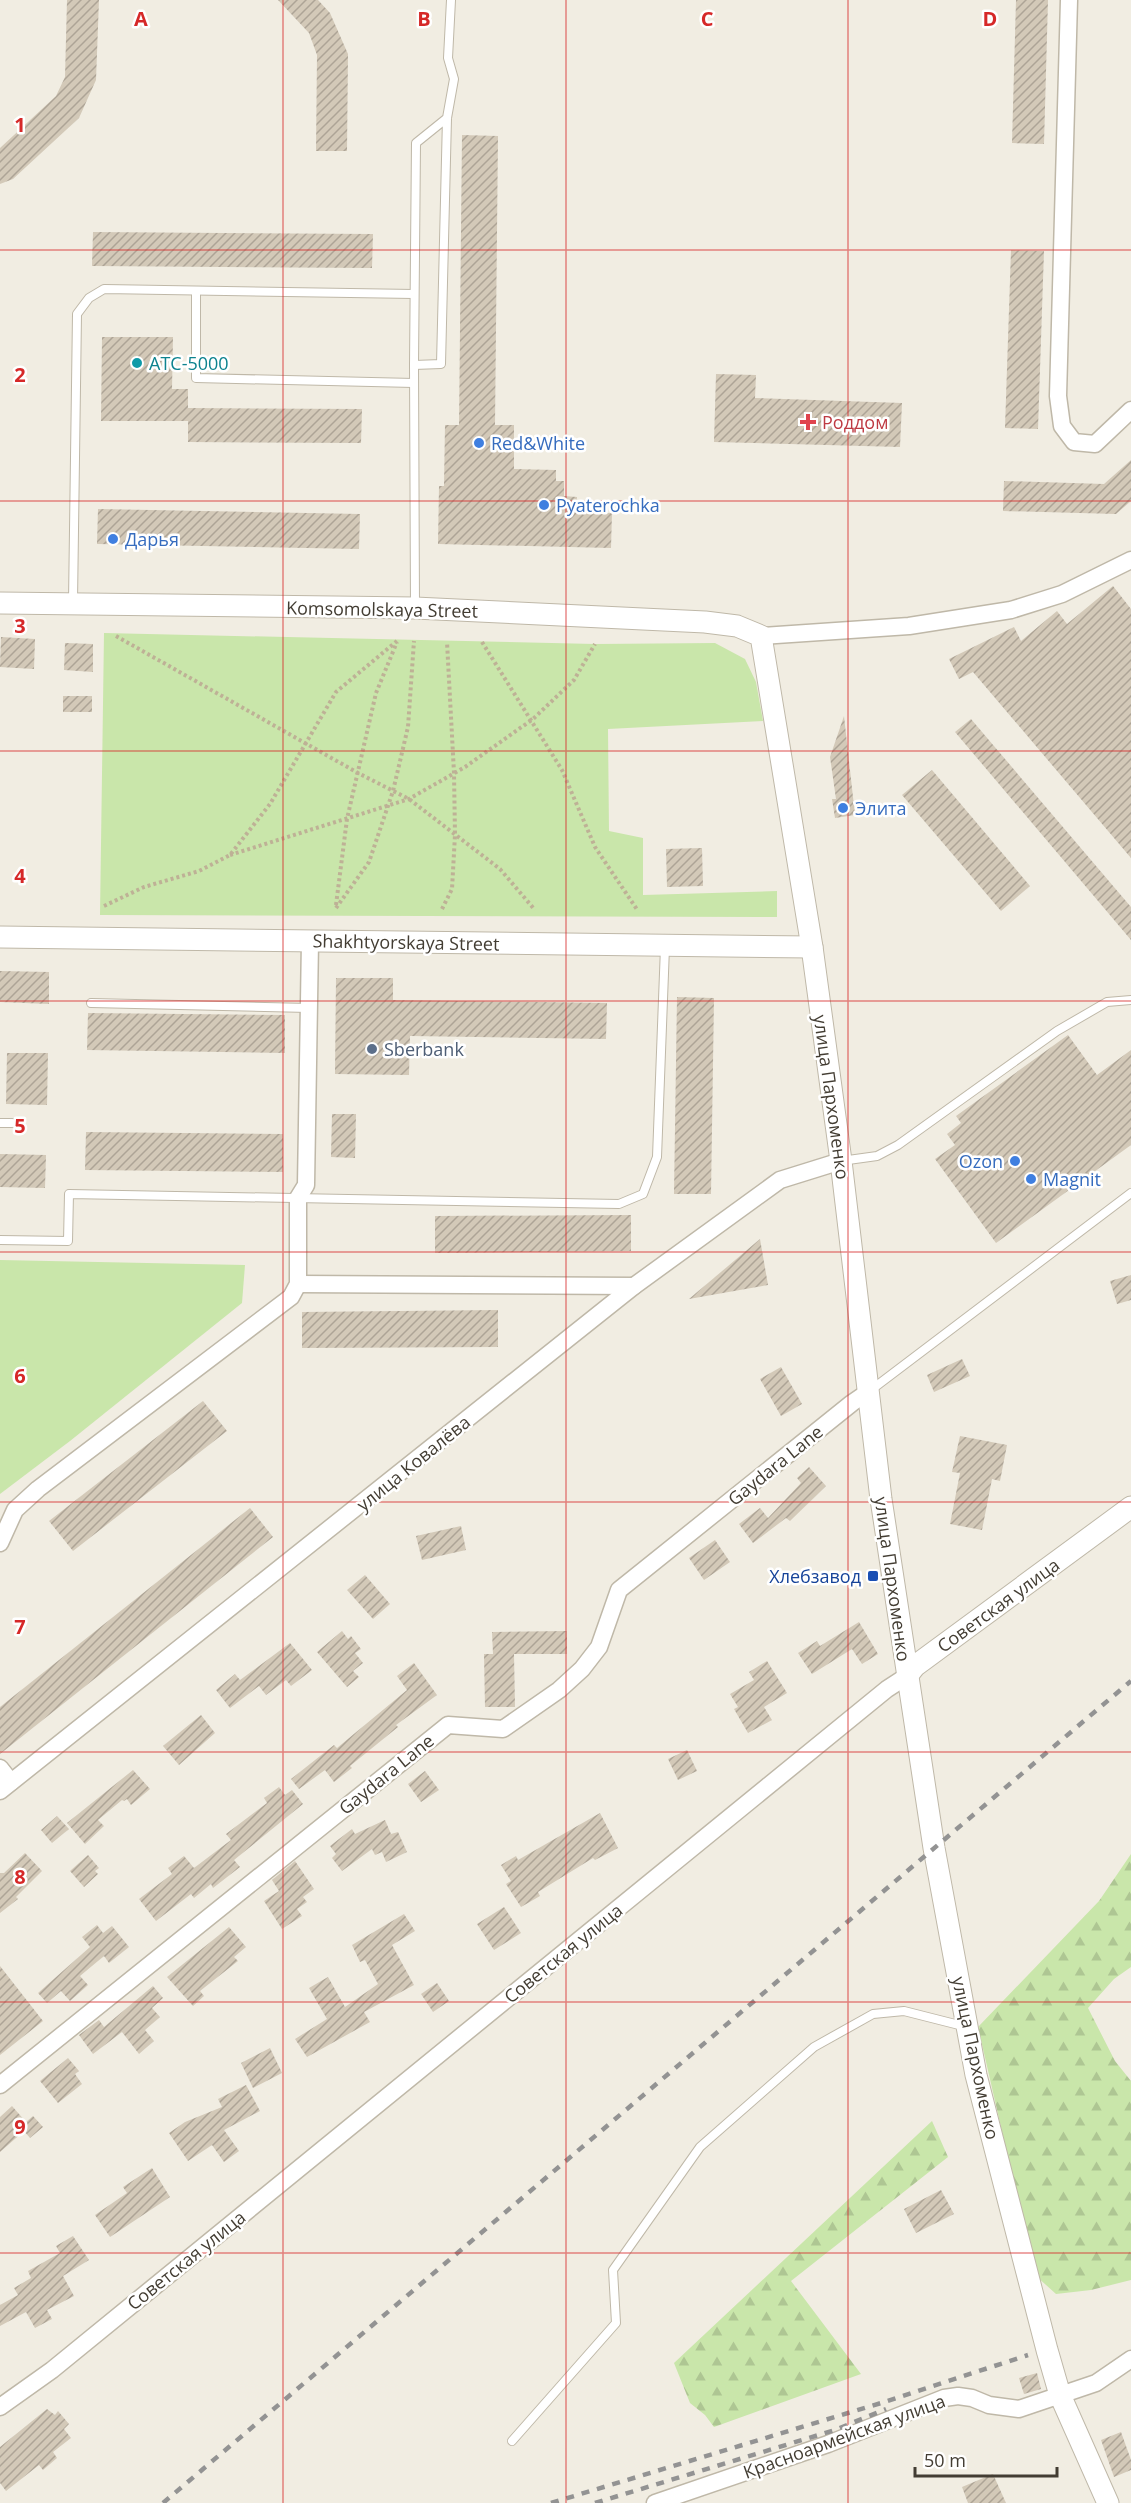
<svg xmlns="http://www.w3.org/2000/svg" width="1131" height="2503" font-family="'Open Sans',sans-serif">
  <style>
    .green { fill: #c9e6aa }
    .forest { fill: url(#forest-firs) }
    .building { fill: url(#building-hatch) }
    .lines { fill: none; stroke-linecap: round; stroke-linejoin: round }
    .service-casing { stroke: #bfb8a8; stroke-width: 10 }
    .minor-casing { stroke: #bfb8a8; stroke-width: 19 }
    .tertiary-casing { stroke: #bfb8a8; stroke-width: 23 }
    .path { stroke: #beb196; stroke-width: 4; stroke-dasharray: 3 3; stroke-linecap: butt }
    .service { stroke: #fff; stroke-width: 8 }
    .minor { stroke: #fff; stroke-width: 16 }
    .tertiary { stroke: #fff; stroke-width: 21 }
    .rail { stroke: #939393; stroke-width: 4.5; stroke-dasharray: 8 8; stroke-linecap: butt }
    .grid { fill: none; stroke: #d62828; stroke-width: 1.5; stroke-opacity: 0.55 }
    .culture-dot { fill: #0f9aa8; stroke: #fff; stroke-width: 2 }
    .health-dot { fill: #e0444e; stroke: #fff; stroke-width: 2 }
    .shop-dot { fill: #3f7fe0; stroke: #fff; stroke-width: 2 }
    .service-dot { fill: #5c6f8a; stroke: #fff; stroke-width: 2 }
    .transit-dot { fill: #1a4fb4; stroke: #fff; stroke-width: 2 }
    .labels { text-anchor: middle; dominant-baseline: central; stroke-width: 5; stroke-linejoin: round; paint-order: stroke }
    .culture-label { font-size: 18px; fill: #0d838f; stroke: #fff; text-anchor: start }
    .health-label { font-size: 18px; fill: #be3a42; stroke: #fff; text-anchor: start }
    .shop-label { font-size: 18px; fill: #366cbe; stroke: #fff; text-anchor: start }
    .street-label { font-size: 18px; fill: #433d33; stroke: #fff }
    .service-label { font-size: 18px; fill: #4e5e75; stroke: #fff; text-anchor: start }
    .transit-label { font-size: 18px; fill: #164399; stroke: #fff; text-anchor: end }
    .grid-label { font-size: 20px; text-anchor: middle; font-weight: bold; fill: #d62828; stroke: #fff; stroke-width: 5; stroke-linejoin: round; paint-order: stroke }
  </style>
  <defs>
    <pattern id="forest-firs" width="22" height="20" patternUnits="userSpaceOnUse" patternTransform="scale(1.5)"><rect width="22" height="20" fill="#c9e6aa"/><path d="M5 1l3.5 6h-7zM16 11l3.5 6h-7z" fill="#aec693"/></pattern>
    <pattern id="building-hatch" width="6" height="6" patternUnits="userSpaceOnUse" patternTransform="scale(1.5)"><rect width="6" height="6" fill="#d3c9b8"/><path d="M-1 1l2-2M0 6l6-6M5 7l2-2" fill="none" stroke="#ada496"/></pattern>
  </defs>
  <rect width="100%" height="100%" fill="#f1ede2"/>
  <g class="green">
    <path d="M104 633 595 644 715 643 745 659 756 682 763 721 608 729 609 831 643 838V895L777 891V917L100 915Z"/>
    <path d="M0 1260 245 1265 242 1303 70 1441 0 1494Z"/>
  </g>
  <g class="forest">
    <path d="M1131 1854V1967L1114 1979 1088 2008 1115 2061 1131 2081V2280L1091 2290 1056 2294 1035 2275 978 2027 1099 1901Z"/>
    <path d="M932 2121 948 2157 791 2281 861 2374 714 2427 705 2415 690 2403 674 2363Z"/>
  </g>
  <g class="building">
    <path d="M67 0H99L96 80 79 118 13 179 0 184V148L56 96 65 77Z"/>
    <path d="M278 0H318L330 13 348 54 347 151H316L317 55 309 33Z"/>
    <path d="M1016 0H1048L1044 144 1012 143Z"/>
    <path d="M462 135 498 136 495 425H514V469L556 470V481H564V496L577 497 576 512 612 513 611 548 438 544 439 486H444L445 425H459Z"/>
    <path d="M93 232 373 234 372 268 92 266Z"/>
    <path d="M1011 250 1044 251 1038 429 1005 428Z"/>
    <path d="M102 337H173L172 389H188V421H101Z"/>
    <path d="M716 374 756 375 755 398 902 403 900 447 714 442Z"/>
    <path d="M188 408 362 409 361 443 188 442Z"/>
    <path d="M1131 460V501L1116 514 1003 511 1004 481 1104 484Z"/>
    <path d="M98 509 360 514 359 549 97 544Z"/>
    <path d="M1113 586 1131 609V858L973 672 959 679 949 659 1014 627 1021 641 1057 611 1067 624Z"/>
    <path d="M1 637 35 639 34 669 0 667Z"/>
    <path d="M65 643 93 644V672L64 670Z"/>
    <rect x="63" y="696" width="29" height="16"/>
    <path d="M844 716 855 815 835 818 832 799H836L830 757Z"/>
    <path d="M971 719 1131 907V940L955 732Z"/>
    <path d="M932 770 1030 886 1001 911 902 795Z"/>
    <path d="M702 848 703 886 667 887 666 849Z"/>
    <path d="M0 971 49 972V1004L0 1002Z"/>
    <path d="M336 978H393V1000L607 1003 606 1039 410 1036 409 1075 335 1074Z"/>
    <path d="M677 997 714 998 711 1194H674Z"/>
    <path d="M88 1013 285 1015V1053L87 1050Z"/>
    <path d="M1068 1035 1097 1075 1131 1050V1145L996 1243 935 1159 955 1145 947 1134 961 1123 956 1116Z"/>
    <path d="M7 1053H48L47 1105 6 1104Z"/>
    <path d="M332 1114H356L355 1158 331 1157Z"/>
    <path d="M86 1132 283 1134V1172L85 1170Z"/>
    <path d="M0 1154 46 1155 45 1188 0 1187Z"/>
    <path d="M631 1215V1251L435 1253V1216Z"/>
    <path d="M760 1239 768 1285 689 1299Z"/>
    <path d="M1131 1275V1300L1117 1304 1110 1281Z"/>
    <path d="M498 1310V1347L302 1348V1312Z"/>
    <path d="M962 1359 970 1376 934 1392 927 1375Z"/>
    <path d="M781 1367 802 1404 781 1416 760 1379Z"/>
    <path d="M203 1401 227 1431 73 1551 49 1521Z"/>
    <path d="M960 1436 1007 1445 1000 1481 992 1479 982 1530 950 1524 960 1473 952 1472Z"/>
    <path d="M809 1467 826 1486 790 1521 786 1518 753 1543 739 1524 760 1508 768 1518 801 1483 797 1478Z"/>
    <path d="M250 1508 273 1537 0 1754V1707Z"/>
    <path d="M461 1526 466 1550 422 1560 416 1536Z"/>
    <path d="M715 1540 730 1562 704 1580 689 1558Z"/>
    <path d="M365 1575 390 1604 373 1619 347 1590Z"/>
    <path d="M859 1622 878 1654 862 1664 852 1649 812 1674 798 1653 817 1641 820 1646Z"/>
    <path d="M342 1631 348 1639 351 1636 361 1649 355 1653 363 1663 353 1671 359 1677 347 1687 317 1652Z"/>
    <path d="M567 1631V1654H514L515 1707H485L484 1654H493L492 1632Z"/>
    <path d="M290 1643 312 1670 291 1686 286 1680 266 1695 259 1686 230 1708 216 1690 235 1674 240 1680Z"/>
    <path d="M767 1661 787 1693 764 1707 772 1720 748 1733 734 1709 738 1707 730 1694 754 1680 749 1672Z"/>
    <path d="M414 1663 437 1695 396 1725 398 1727 350 1766 352 1768 334 1782 325 1770 299 1789 291 1779 334 1745 337 1748 407 1690 397 1676Z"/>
    <path d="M201 1715 215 1733 179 1765 163 1746Z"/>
    <path d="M687 1750 697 1771 678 1780 668 1759Z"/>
    <path d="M133 1770 150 1789 131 1805 127 1799 124 1801 122 1800 98 1820 104 1826 85 1844 67 1823Z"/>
    <path d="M425 1771 439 1790 421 1802 408 1784Z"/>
    <path d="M279 1787 285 1795 292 1790 303 1804 234 1860 240 1867 213 1888 211 1884 194 1898 191 1894 156 1921 139 1899 172 1874 168 1868 184 1856 194 1868 231 1840 226 1834 267 1803 264 1798Z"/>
    <path d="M600 1813 618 1848 595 1860 593 1858 538 1892 540 1896 521 1907 506 1884 511 1881 501 1865 516 1856 518 1860Z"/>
    <path d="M57 1816 69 1829 52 1843 41 1830Z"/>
    <path d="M385 1820 391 1834 398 1832 407 1852 386 1862 382 1852 375 1855 372 1849 342 1871 332 1858 336 1854 330 1846 352 1829 355 1834Z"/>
    <path d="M25 1853 42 1871 16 1897 18 1899 0 1913V1873H4Z"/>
    <path d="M88 1855 99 1868 95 1871 98 1874 84 1887 70 1871Z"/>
    <path d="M295 1861 314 1889 303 1897 307 1902 297 1909 302 1916 282 1929 264 1901 279 1891 272 1880Z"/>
    <path d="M504 1907 521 1933 494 1950 477 1924Z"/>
    <path d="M404 1914 415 1931 392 1945 414 1985 364 2012 370 2022 307 2057 295 2039 327 2019 309 1988 328 1977 345 2007 378 1984 365 1960 360 1962 352 1945Z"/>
    <path d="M97 1925 103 1933 112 1926 129 1947 109 1963 104 1956 80 1976 88 1985 70 2001 61 1991 47 2003 38 1993 90 1947 82 1937Z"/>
    <path d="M229 1927 246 1947 234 1957 238 1961 200 1991 204 1996 193 2006 167 1977Z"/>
    <path d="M0 1966 43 2021 0 2055Z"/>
    <path d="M437 1983 449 2001 433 2012 421 1994Z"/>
    <path d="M153 1986 163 1998 152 2008 160 2017 145 2030 154 2041 139 2054 122 2032 93 2054 79 2035 99 2020 104 2027Z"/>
    <path d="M270 2048 282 2073 253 2088 241 2063Z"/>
    <path d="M68 2058 79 2071 75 2074 82 2084 58 2103 40 2081Z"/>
    <path d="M246 2085 260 2111 224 2130 239 2151 224 2162 212 2145 188 2161 169 2133 185 2122 222 2107 218 2099Z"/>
    <path d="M12 2106 26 2122 33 2116 43 2127 30 2138 24 2131 0 2152V2117Z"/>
    <path d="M152 2168 170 2197 110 2237 95 2215 127 2193 123 2187Z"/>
    <path d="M941 2190 954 2214 916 2233 904 2209Z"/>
    <path d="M73 2236 89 2260 63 2276 74 2296 47 2310 52 2319 35 2328 26 2312 0 2326V2305L18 2295 14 2288 31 2278 28 2271 60 2253 56 2246Z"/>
    <path d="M1037 2373 1041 2389 1024 2394 1019 2378Z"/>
    <path d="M47 2409 55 2415 58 2411 69 2424 64 2429 71 2438 53 2452 57 2458 43 2470 39 2465 6 2491 0 2483V2447Z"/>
    <path d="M1121 2432 1131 2460V2470L1114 2477 1101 2440Z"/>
    <path d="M993 2474 1006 2503H968L962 2487Z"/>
  </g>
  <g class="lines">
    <defs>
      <g id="service">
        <path d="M447 118 416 143 414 365 441 364 447 118 454 79 448 58 451 0"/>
        <path d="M196 292V378L414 383"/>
        <path d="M414 365 415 608"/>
        <path d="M73 602 77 314 89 298 104 289 414 294"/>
        <path d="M91 1003 309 1008"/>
        <path d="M0 1123H12"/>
        <path d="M841 1161 877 1156 898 1145 1057 1031 1107 1002 1131 1000"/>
        <path d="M0 1240 68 1241 69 1194 619 1204 643 1194 657 1157 665 947"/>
        <path d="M871 1390 1131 1193"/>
        <path d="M512 2441 616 2323 613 2270 700 2147 814 2047 873 2014 904 2011 967 2027"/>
      </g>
      <g id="minor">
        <path d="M1069 0 1058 396 1062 426 1074 442 1095 444 1131 410"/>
        <path d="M761 636 909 626 1011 610 1062 594 1131 560"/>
        <path d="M298 1284 634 1286"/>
        <path d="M0 1543 15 1510 38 1489 291 1297 298 1284V1198L306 1185 310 941"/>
        <path d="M0 1768 11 1782"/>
        <path d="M0 1791 634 1286 780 1180 841 1161"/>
        <path d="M0 2085 448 1725 503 1729 559 1690 582 1669 599 1647 619 1590 852 1403 868 1392"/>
        <path d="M0 2407 52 2370 887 1689 907 1676"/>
        <path d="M655 2503 828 2444 944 2398 958 2396 972 2398 989 2405 1019 2409 1096 2383 1131 2359"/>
      </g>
      <g id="tertiary">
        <path d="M0 603 415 608 705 622 737 626 761 636 812 947 841 1161 881 1499 934 1848 976 2075 1047 2350 1060 2395 1108 2503"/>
        <path d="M0 937 812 947"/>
        <path d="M907 1676 915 1666 1131 1507"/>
      </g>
    </defs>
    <use href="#service" class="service-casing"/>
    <use href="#minor" class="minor-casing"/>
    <use href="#tertiary" class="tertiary-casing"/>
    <g class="path">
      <path d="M116 636 358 773 409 799 500 869 535 910"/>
      <path d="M482 642 562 770 595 847 638 911"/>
      <path d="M230 855 409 799 465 767 533 719 574 680 595 644"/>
      <path d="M336 905 347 819 376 693 397 642"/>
      <path d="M104 906 144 887 199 871 230 855 270 804 336 692 397 641"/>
      <path d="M336 908 369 862 393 791 408 727 414 641"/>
      <path d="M442 909 452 889 455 835 454 773 447 642"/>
    </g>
    <use href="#service" class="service"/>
    <use href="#minor" class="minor"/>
    <use href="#tertiary" class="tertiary"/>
    <g class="rail">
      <path d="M163 2503 1131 1681"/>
      <path d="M551 2503 881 2403 1028 2355"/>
      <path d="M595 2503 835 2430 886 2409"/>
    </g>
  </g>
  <path class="grid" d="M283 0V2503M566 0V2503M848 0V2503M0 250H1131M0 501H1131M0 751H1131M0 1001H1131M0 1252H1131M0 1502H1131M0 1752H1131M0 2002H1131M0 2253H1131"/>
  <circle class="culture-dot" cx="137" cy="363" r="6"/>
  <path class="health-dot" d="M805 413h6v6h6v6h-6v6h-6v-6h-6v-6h6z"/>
  <g class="shop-dot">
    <circle cx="479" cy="443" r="6"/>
    <circle cx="544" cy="505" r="6"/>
    <circle cx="113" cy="539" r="6"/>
    <circle cx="843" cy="808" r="6"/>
    <circle cx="1015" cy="1161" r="6"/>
    <circle cx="1031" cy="1179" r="6"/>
  </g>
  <circle class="service-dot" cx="372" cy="1049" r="6"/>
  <rect class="transit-dot" x="867" y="1570" width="12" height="12" rx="3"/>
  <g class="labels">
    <g class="culture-label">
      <text x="149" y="363">АТС-5000</text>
    </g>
    <g class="health-label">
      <text x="822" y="422">Роддом</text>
    </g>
    <g class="shop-label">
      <text x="491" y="443">Red&amp;White</text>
      <text x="556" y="505">Pyaterochka</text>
      <text x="125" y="539">Дарья</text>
      <text x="855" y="808">Элита</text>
      <text x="1003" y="1161" text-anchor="end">Ozon</text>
      <text x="1043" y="1179">Magnit</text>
    </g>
    <g class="street-label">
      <text transform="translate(382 609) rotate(1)">Komsomolskaya Street</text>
      <text transform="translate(406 942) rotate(1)">Shakhtyorskaya Street</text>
      <text transform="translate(832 1097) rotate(82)">улица Пархоменко</text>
      <text transform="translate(413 1463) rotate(-39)">улица Ковалёва</text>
      <text transform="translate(775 1465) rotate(-39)">Gaydara Lane</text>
      <text transform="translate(893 1579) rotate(82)">улица Пархоменко</text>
      <text transform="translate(998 1605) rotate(-36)">Советская улица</text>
      <text transform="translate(386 1774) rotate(-39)">Gaydara Lane</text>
      <text transform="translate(563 1953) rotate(-39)">Советская улица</text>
      <text transform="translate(976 2058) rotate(78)">улица Пархоменко</text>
      <text transform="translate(186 2260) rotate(-39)">Советская улица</text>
      <text transform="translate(844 2436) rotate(-20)">Красноармейская улица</text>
    </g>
    <g class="service-label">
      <text x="384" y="1049">Sberbank</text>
    </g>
    <g class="transit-label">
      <text x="861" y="1576">Хлебзавод</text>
    </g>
  </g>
  <g class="grid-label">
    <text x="141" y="26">A</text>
    <text x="424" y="26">B</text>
    <text x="707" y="26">C</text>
    <text x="990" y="26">D</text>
    <text x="20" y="132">1</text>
    <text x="20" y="382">2</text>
    <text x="20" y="633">3</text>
    <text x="20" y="883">4</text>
    <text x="20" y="1133">5</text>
    <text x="20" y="1383">6</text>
    <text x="20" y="1634">7</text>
    <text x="20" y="1884">8</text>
    <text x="20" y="2134">9</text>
  </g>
  <path d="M915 2467v9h142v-9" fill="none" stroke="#433d33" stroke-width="3"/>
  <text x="924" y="2467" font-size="18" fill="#433d33" stroke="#ffffff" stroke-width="4.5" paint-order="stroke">50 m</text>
</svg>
